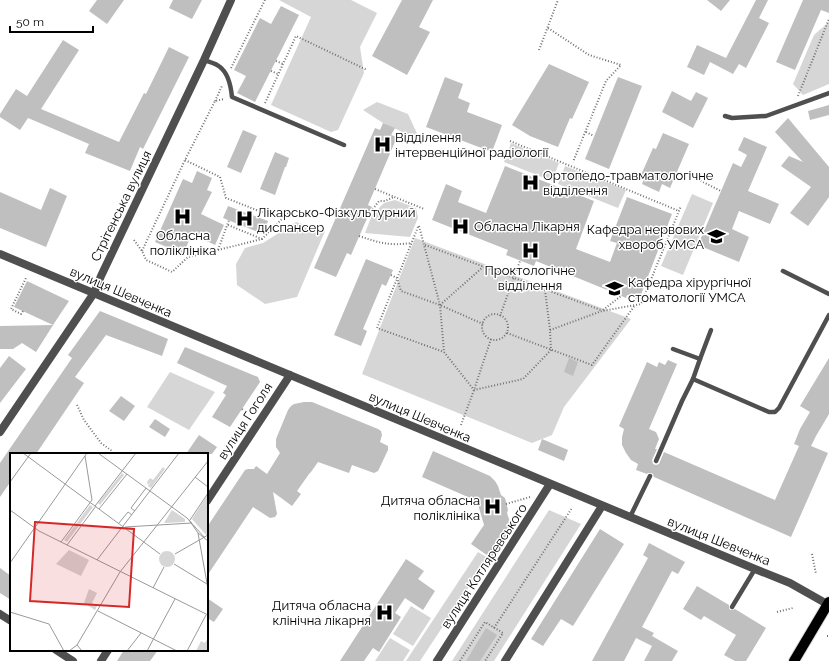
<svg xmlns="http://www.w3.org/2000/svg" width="829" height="661" font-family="Raleway,sans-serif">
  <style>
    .green { fill: #d6d6d6 }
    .building { fill: #bfbfbf }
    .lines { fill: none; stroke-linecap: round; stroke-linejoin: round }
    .primary-casing { stroke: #dbdbdb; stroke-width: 12 }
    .path { stroke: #717171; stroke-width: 2; stroke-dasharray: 1 2; stroke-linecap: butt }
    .service { stroke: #4f4f4f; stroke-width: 4.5 }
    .minor { stroke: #4f4f4f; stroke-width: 8 }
    .tertiary { stroke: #4f4f4f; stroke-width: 8 }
    .primary { stroke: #000; stroke-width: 10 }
    .labels { text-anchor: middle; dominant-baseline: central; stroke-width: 3; stroke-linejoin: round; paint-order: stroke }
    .poi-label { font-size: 13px; fill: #000; stroke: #fff; text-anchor: start }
    .street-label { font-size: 13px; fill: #000; stroke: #fff }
    .inset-road { fill: none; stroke: #999; stroke-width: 1 }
    .view { fill: #d62828; fill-opacity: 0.15; stroke: #d62828; stroke-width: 2 }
    .inset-edge { fill: none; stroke: #000; stroke-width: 2 }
  </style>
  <rect width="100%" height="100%" fill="#fff"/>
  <g class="green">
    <path d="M279 0H351L377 13 360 47 364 73 338 130 331 132 271 105 311 17Z"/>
    <path d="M829 22V84L803 95 793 84 814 35Z"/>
    <path d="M377 102 408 114 420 140 383 123 363 110Z"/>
    <path d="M511 143 559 163 552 181 504 162Z"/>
    <path d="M565 166 626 190 618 208 558 184Z"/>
    <path d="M692 194 713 203 683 275 661 266Z"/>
    <path d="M395 200 416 208 418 218 410 237 365 233 372 215 384 203Z"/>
    <path d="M296 222 325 231 297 297 265 304 237 285 236 264 245 248 263 243Z"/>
    <path d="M415 238 631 319 564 407 552 435 532 443 362 374Z"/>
    <path d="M170 372 215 392 189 430 147 407Z"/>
    <path d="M549 510 581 524 494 661H452Z"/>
    <path d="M478 552 488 558 420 661H406Z"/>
    <path d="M411 606 431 618 413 646 393 634Z"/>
    <path d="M390 638 410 650 403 661H375Z"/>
  </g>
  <g class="building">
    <path d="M97 0H124L107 24 89 11Z"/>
    <path d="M173 0H202L192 19 169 8Z"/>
    <path d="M402 0H433L419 27 430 32 407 75 372 56Z"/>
    <path d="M707 0H730L721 11Z"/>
    <path d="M756 0H768L759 18 769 23 746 68 739 64 733 74 710 62 704 75 687 67 697 45 726 58Z"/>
    <path d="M803 0H829V13L821 10 795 70 776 62Z"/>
    <path d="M281 6 299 15 255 102 237 93 246 76 234 70 260 18 271 24Z"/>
    <path d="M63 40 79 50 41 109 119 142 144 93 146 94 169 47 189 57 143 149 140 147 130 171 85 153 89 144 28 118 20 130 0 117V114L16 89 27 96Z"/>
    <path d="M549 64 589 82 572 119 570 118 558 147 530 136 512 125Z"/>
    <path d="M445 77 463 84 458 98 470 103 467 112 502 125 492 152 426 127Z"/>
    <path d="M618 77 642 86 609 169 585 159Z"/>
    <path d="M672 91 691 101 696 92 708 98 693 128 662 112Z"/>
    <path d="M829 105V115L810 120 808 111Z"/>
    <path d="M788 118 829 167V197L808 226 790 213 811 187 781 166 789 156 803 162 775 132Z"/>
    <path d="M383 123 395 128 391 135 397 137 368 205 372 207 351 255 347 253 336 277 314 268 375 128 380 130Z"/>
    <path d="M243 130 257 136 241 173 227 167Z"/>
    <path d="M663 133 689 144 670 188 662 184 659 192 642 184 645 177 641 175 653 148 656 149Z"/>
    <path d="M744 137 767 147 748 191 779 204 770 224 739 211 732 229 749 237 739 262 698 245 733 163 741 167 747 155 738 150Z"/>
    <path d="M275 152 289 158 286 167H285L275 195 260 189Z"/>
    <path d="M505 166 594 201 576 249 610 262 617 243 610 241 627 197 672 214 639 300 627 295 626 298 617 294 536 261 534 266 506 255 508 250 432 220 446 184 462 191 458 202 486 213Z"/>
    <path d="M197 171 212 178 207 190 212 192 201 214 224 225 215 245 192 234 183 254 155 242 183 179 192 183Z"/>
    <path d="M50 188 67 196 46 247 0 228V192L41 210Z"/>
    <path d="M228 206 268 221 263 234 223 218Z"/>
    <path d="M366 259 393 270 386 286 382 284 363 329 367 331 361 346 334 335Z"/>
    <path d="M27 281 69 301 55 322 36 352 22 343 13 349H0V326L53 325 14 307Z"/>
    <path d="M100 311 168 339 162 356 106 335 75 377 84 383 36 454H11V481L0 497V463L72 358 68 355Z"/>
    <path d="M185 347 258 377 260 382 230 427 212 417 226 395 223 393 227 386 177 363Z"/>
    <path d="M9 356 26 369 0 403V368Z"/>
    <path d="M569 358 578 362 573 376 564 372Z"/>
    <path d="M829 358V414L816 436 811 446 828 453 791 537 654 477 653 474 651 473H648L647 474 636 470 638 464 631 460 626 453 622 445V437L624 429 619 426 647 362 657 367 659 362 665 365 668 360 677 364 649 429 656 432 659 439 655 449H657L652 460 653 464 656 465 659 464 664 452 775 500 799 446 794 444 800 429 810 412 800 406Z"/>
    <path d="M121 396 135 406 124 421 109 411Z"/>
    <path d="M304 402H312L378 429 381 431 382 435 380 442 388 446V450L379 469 378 471 374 473 352 465 349 473 318 462 311 472 309 474 297 491 301 494 292 506 273 492 277 514 275 517 270 518 253 507 207 576V527L245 470 248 469H254L256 466 267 474 280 453 276 447V439L288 410 291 406 294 404Z"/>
    <path d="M155 419 170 429 165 437 149 427Z"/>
    <path d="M199 435 217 447 212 454H186Z"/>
    <path d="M542 439 568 450 564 461 538 450Z"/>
    <path d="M433 451 490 476 495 481 498 486 501 495 505 498 508 510 507 513 510 522 507 535 491 558 471 544 484 525 477 501 422 477Z"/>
    <path d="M600 529 624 544 573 626 561 619 543 646 531 639Z"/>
    <path d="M649 543 685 562 678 574 672 571 642 627 654 633 652 636 678 651 672 661H644L652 646 636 638 624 661H592L648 558 643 555Z"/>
    <path d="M406 559 424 571 418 579 435 591 423 610 405 598 395 613 401 617 379 652 373 648 364 661H340Z"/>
    <path d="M0 568 11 576V600L0 593Z"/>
    <path d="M697 586 729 605V608L730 610H733L735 609 766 628 746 661H735L724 655 736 635 704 616 701 620 683 609Z"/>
    <path d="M207 598 223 609 214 622 207 618Z"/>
    <path d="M486 628 497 635 480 661H466Z"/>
    <path d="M124 650H158L150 661H117Z"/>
  </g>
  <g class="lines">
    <defs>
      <path id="primary" d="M794 661 829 602"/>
    </defs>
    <use href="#primary" class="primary-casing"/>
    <g class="path">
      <path d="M548 28 589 55 621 65 606 81 573 162"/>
      <path d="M539 50 558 0"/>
      <path d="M276 61 283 64"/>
      <path d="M231 68 265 0"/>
      <path d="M271 71 278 74"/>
      <path d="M798 96 829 19"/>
      <path d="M215 101 222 86"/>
      <path d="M265 103 296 36 367 70"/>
      <path d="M586 132 594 136"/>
      <path d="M510 141 679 211"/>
      <path d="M185 160 220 177 226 198 264 213 290 211"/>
      <path d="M695 178 721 191"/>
      <path d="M375 189 424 209"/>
      <path d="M369 214 379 201H385L394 197"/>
      <path d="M228 225 262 239"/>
      <path d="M419 226 440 305 444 352 474 390 523 379 551 350 550 330 545 290"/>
      <path d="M418 227 377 328 444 352"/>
      <path d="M359 236C380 243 389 246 412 243"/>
      <path d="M134 240 142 251 146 260 172 272 188 257 218 250 229 220"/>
      <path d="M425 245 601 310"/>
      <path d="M218 250 262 239 289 212"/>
      <path d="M142 251 185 160 215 101 224 99"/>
      <path d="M391 275 397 278 401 291 440 305 483 324"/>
      <path d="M440 305 483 267"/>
      <path d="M603 310 621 296"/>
      <path d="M23 311 21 314 11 309 26 278"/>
      <circle cx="495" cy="327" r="13"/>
      <path d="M500 316 520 261"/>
      <path d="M550 330 602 311 641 304 681 206"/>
      <path d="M507 333 592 365 635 305"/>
      <path d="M77 405 84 420 101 443 112 451"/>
      <path d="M242 409 243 410"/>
      <path d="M461 425 474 390 491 339"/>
      <path d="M207 465 208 466"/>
      <path d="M506 504 530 497"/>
      <path d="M812 554 816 574"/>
      <path d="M777 612 793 608"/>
      <path d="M494 628 572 508"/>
      <path d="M827 636H829"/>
      <path d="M460 661 485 622 503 633 485 661"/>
    </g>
    <g class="service">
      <path d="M204 60C209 62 216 63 220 67 228 73 231 87 232 97L344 145"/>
      <path d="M725 116 732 118 766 116 829 93"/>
      <path d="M783 271 829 294"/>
      <path d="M673 349 700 359 693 379 769 412H775L779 408 829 315"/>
      <path d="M700 359 711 330"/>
      <path d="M656 461 682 401 693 379"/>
      <path d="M630 517 650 476"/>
      <path d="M732 607 755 569"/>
    </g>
    <g class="minor">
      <path d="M0 432 94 293 101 276 204 60 231 0"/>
      <path d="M207 501 290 375"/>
      <path d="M0 614 11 621"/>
      <path d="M56 650 73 661"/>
      <path d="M101 661 108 650"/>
      <path d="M437 661 550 484"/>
      <path d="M505 661 602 506"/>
    </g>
    <path class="tertiary" d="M0 254 755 569 790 583 829 605"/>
    <use href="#primary" class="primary"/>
  </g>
  <defs>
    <symbol id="hospital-bare" viewBox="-9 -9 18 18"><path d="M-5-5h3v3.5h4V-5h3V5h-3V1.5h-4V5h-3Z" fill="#000" stroke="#fff" stroke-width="2.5" paint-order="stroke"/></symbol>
    <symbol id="university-bare" viewBox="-9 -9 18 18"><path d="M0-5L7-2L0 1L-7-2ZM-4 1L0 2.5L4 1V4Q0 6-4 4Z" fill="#000" stroke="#fff" stroke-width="2.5" paint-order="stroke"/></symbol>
  </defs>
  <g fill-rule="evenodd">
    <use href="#hospital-bare" x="370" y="132" width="25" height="25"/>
    <use href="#hospital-bare" x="518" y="170" width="25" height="25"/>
    <use href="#hospital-bare" x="170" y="204" width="25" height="25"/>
    <use href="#hospital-bare" x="232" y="206" width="25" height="25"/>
    <use href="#hospital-bare" x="448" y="214" width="25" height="25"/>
    <use href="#university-bare" x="704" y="224" width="25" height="25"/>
    <use href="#hospital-bare" x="518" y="238" width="25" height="25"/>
    <use href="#university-bare" x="602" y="276" width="25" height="25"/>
    <use href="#hospital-bare" x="480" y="494" width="25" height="25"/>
    <use href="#hospital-bare" x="372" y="600" width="25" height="25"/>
  </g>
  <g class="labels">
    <g class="poi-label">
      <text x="395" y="137">Відділення<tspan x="395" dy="15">інтервенційної радіології</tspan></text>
      <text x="543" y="175">Ортопедо-травматологічне<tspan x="543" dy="15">відділення</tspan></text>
      <text x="257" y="212">Лікарсько-Фізкультурний<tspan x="257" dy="15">диспансер</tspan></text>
      <text x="474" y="226">Обласна Лікарня</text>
      <text x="704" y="229" text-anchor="end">Кафедра нервових<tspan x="704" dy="15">хвороб УМСА</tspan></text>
      <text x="183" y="235" text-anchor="middle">Обласна<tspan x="183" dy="15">поліклініка</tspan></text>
      <text x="530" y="270" text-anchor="middle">Проктологічне<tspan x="530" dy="15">відділення</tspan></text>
      <text x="628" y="282">Кафедра хірургічної<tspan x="628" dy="15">стоматології УМСА</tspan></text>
      <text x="480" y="500" text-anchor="end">Дитяча обласна<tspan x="480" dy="15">поліклініка</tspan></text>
      <text x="371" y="605" text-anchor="end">Дитяча обласна<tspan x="371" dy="15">клінічна лікарня</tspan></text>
    </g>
    <g class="street-label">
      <text transform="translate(121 206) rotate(-64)">Стрітенська вулиця</text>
      <text transform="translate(121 292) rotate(23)">вулиця Шевченка</text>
      <text transform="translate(420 417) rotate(23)">вулиця Шевченка</text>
      <text transform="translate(245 421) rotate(-57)">вулиця Гоголя</text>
      <text transform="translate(719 541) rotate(22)">вулиця Шевченка</text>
      <text transform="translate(484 566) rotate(-57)">вулиця Котляревського</text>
    </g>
  </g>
  <g transform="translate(10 453)">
    <rect width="198" height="198" fill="#fff"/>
    <path d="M153 14 155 16 141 35 138 33 142 28 138 32 137 29 140 25 143 27ZM112 20 114 22 90 52 88 50ZM198 41V81L197 83 182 66ZM80 52 83 54 57 89 54 87ZM162 57 175 66V69L154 70ZM59 97 79 107 71 123 46 111ZM149 106a8 8 0 1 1 16 0a8 8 0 1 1-16 0ZM79 136 87 140 82 150 87 153 85 157 74 150ZM198 184V198H186L191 188 195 190Z" fill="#d6d6d6"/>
    <path class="inset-road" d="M13 0 150 101M88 0 177 65 195 85M185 24 198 34M0 29 21 0M85 53 126 0M89 56 117 21M0 57 29 78 198 162M125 58 121 55 136 35M179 67 188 80 198 88M180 67 198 40M109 70 118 59 122 62M115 74 182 70M188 80 198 136M51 89 82 47 75 3M57 92 86 53M165 101 198 82M87 107 169 0M0 110 77 0M164 111 197 131M143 135 154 114M88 158 167 198M0 159 39 171 54 198M67 192 110 119 198 8M59 198 67 192 72 198M117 198 131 180M137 198 165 146M177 198 196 162"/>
    <path class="view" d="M25 69 124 76 119 154 20 148Z"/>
    <rect width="198" height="198" class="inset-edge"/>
  </g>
  <path d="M10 26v6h83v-6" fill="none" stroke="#000000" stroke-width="2"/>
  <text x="16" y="26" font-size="12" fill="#000000" stroke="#ffffff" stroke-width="3" paint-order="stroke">50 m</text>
</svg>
